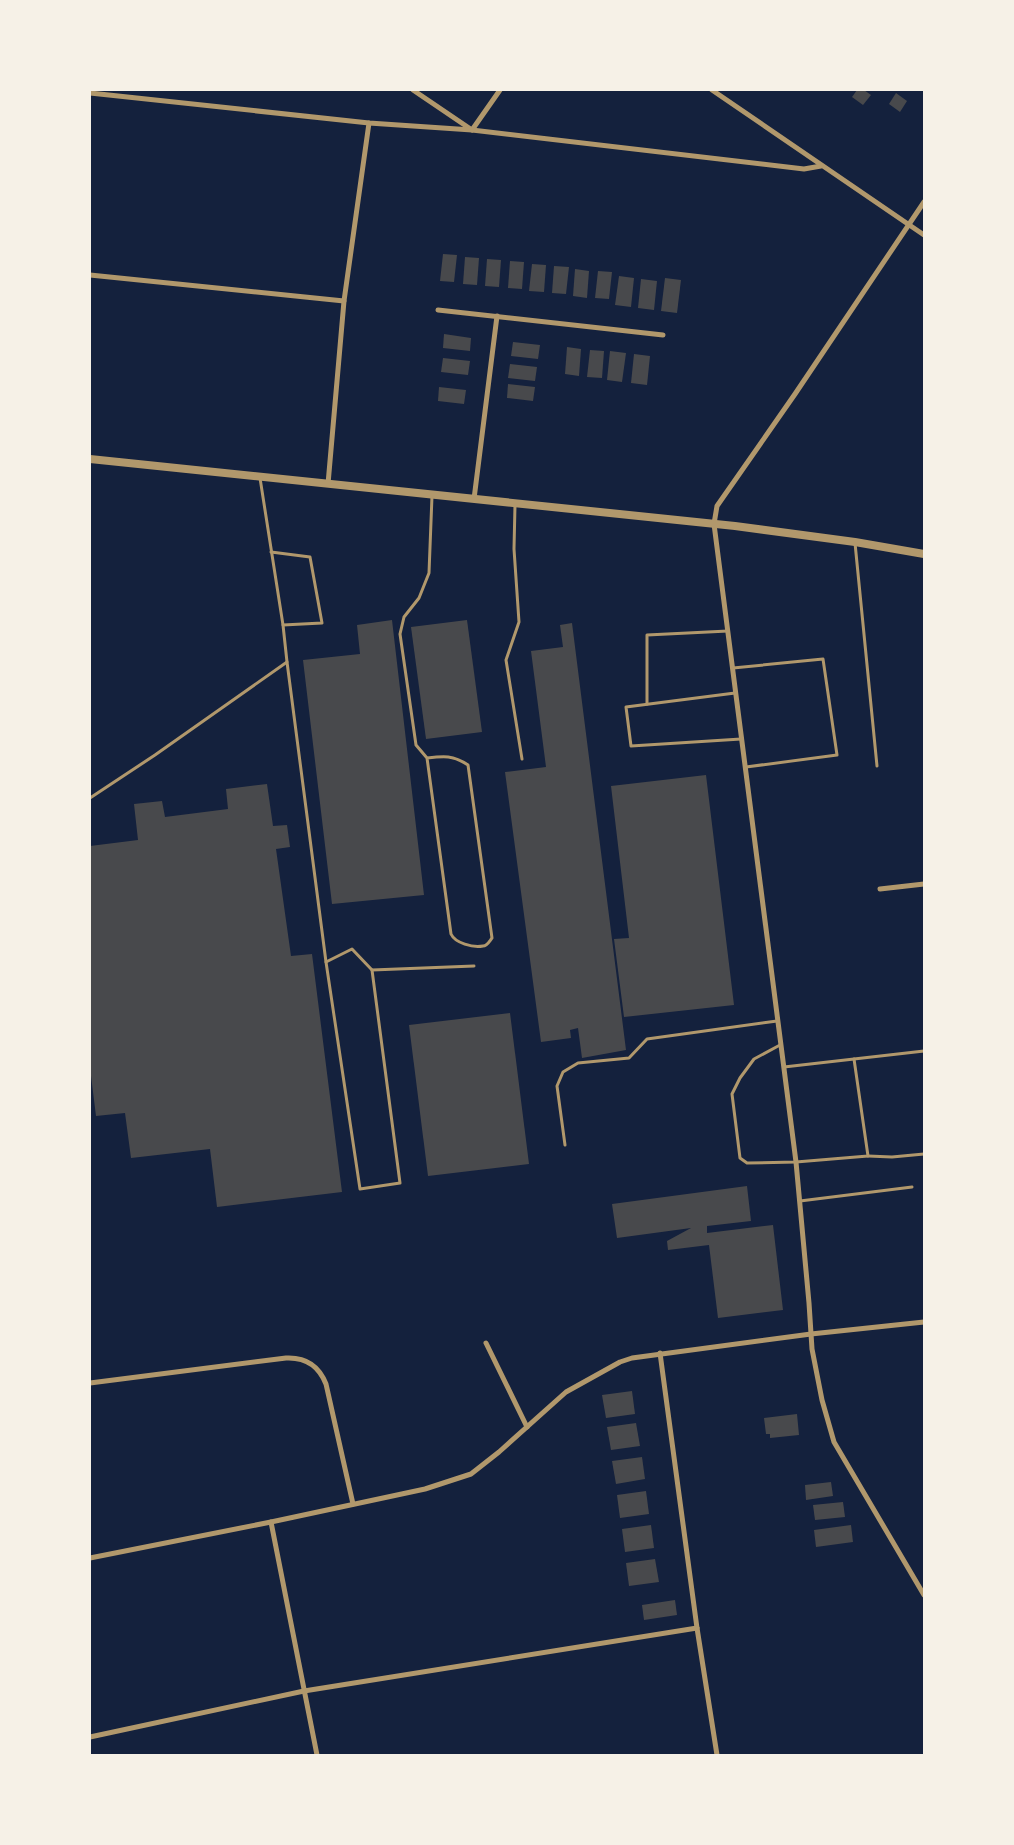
<svg xmlns="http://www.w3.org/2000/svg" width="1014" height="1845" font-family="'Nunito Sans',sans-serif">
  <style>
    .building { fill: #48494c }
    .lines { fill: none; stroke-linecap: round; stroke-linejoin: round }
    .service { stroke: #b1986c; stroke-width: 3 }
    .minor { stroke: #b1986c; stroke-width: 5 }
    .tertiary { stroke: #b1986c; stroke-width: 8 }
  </style>
  <rect width="100%" height="100%" fill="#14213d"/>
  <g class="building">
    <path d="M857 90H864L871 95 863 105 852 97Z"/>
    <path d="M896 93 907 101 900 112 889 104Z"/>
    <path d="M443 254 457 255 454 282 440 281Z"/>
    <path d="M465 257 479 258 477 285 463 284Z"/>
    <path d="M487 259 501 260 499 287 485 286Z"/>
    <path d="M510 261 524 262 522 289 508 288Z"/>
    <path d="M532 264 546 265 544 292 529 291Z"/>
    <path d="M554 266 569 267 566 294 552 293Z"/>
    <path d="M575 269 589 271 587 298 573 296Z"/>
    <path d="M598 271 612 272 609 299 595 298Z"/>
    <path d="M619 276 634 278 631 307 615 305Z"/>
    <path d="M665 278 681 280 677 313 661 311Z"/>
    <path d="M641 279 657 281 654 310 638 308Z"/>
    <path d="M444 334 471 338 470 351 443 348Z"/>
    <path d="M513 342 540 345 538 359 511 356Z"/>
    <path d="M567 347 581 349 579 376 565 374Z"/>
    <path d="M590 350 604 351 602 378 587 377Z"/>
    <path d="M610 351 626 353 622 382 607 380Z"/>
    <path d="M634 354 650 356 647 385 631 383Z"/>
    <path d="M443 358 470 361 468 375 441 372Z"/>
    <path d="M510 364 537 367 535 381 508 378Z"/>
    <path d="M508 384 535 387 533 401 507 398Z"/>
    <path d="M439 387 466 390 464 404 438 401Z"/>
    <path d="M392 620 424 895 332 904 303 660 360 654 357 625Z"/>
    <path d="M467 620 482 732 426 739 411 627Z"/>
    <path d="M572 623 626 1050 582 1058 578 1028 570 1030 571 1038 541 1042 505 772 546 767 531 651 563 647 560 625Z"/>
    <path d="M706 775 734 1005 624 1017 614 939 629 938 611 786Z"/>
    <path d="M267 784 273 826 287 825 290 847 276 849 291 956 312 954 342 1192 217 1207 210 1149 131 1158 125 1113 96 1116 90 1068V846L138 840 134 804 162 801 165 817 228 809 226 789Z"/>
    <path d="M510 1013 529 1164 428 1176 409 1025Z"/>
    <path d="M747 1186 751 1221 707 1226V1233L773 1225 783 1310 718 1318 709 1245 668 1250 667 1241 691 1228 617 1238 612 1204Z"/>
    <path d="M632 1391 635 1414 606 1418 602 1395Z"/>
    <path d="M797 1414 799 1435 770 1438V1434H766L764 1418Z"/>
    <path d="M636 1423 640 1446 611 1450 607 1427Z"/>
    <path d="M642 1457 645 1479 616 1484 612 1461Z"/>
    <path d="M831 1482 833 1496 806 1500 805 1485Z"/>
    <path d="M646 1491 649 1514 620 1518 617 1495Z"/>
    <path d="M843 1502 845 1517 815 1520 813 1505Z"/>
    <path d="M651 1525 654 1548 625 1552 622 1529Z"/>
    <path d="M851 1525 853 1542 816 1547 814 1530Z"/>
    <path d="M655 1559 659 1582 629 1586 626 1563Z"/>
    <path d="M675 1600 677 1615 644 1620 642 1605Z"/>
  </g>
  <g class="lines">
    <g class="service">
      <path d="M260 478 283 625 287 662 326 962 360 1189 400 1183 372 970 474 966"/>
      <path d="M515 505 514 549 519 622 506 660 522 759"/>
      <path d="M855 543 877 766"/>
      <path d="M271 552 310 557 322 623 283 625"/>
      <path d="M733 668 823 659 837 755 746 767"/>
      <path d="M735 693 626 707 631 746 741 739"/>
      <path d="M647 704V635L728 631"/>
      <path d="M427 758C444 756 453 755 468 765L492 938C489 942 487 946 483 946 473 948 455 943 451 934L427 758 416 745 400 634 404 617 419 598 429 573 432 496"/>
      <path d="M90 798 155 755 287 662"/>
      <path d="M326 962 352 949 372 970"/>
      <path d="M780 1045 754 1059 740 1078 732 1094 740 1158 747 1163 796 1162 868 1156 854 1059"/>
      <path d="M784 1067 924 1051"/>
      <path d="M565 1145 557 1086 563 1072 578 1063 629 1058 647 1039 777 1021"/>
      <path d="M868 1156 892 1157 924 1154"/>
      <path d="M800 1201 912 1187"/>
    </g>
    <g class="minor">
      <path d="M413 90 472 130 500 90"/>
      <path d="M712 90 924 235"/>
      <path d="M90 93 369 123 472 130 804 169 821 166"/>
      <path d="M924 202 795 394 717 506 714 524 796 1162 809 1303 812 1349 822 1400 834 1442 924 1595"/>
      <path d="M90 275 344 301"/>
      <path d="M438 310 663 335"/>
      <path d="M328 484 344 301 369 123"/>
      <path d="M474 499 497 316"/>
      <path d="M880 889 924 884"/>
      <path d="M486 1343 527 1427"/>
      <path d="M660 1353 697 1628 717 1755"/>
      <path d="M90 1383 286 1358C306 1357 319 1366 326 1384L353 1504"/>
      <path d="M271 1522 317 1755"/>
      <path d="M90 1558 271 1522 425 1489 471 1474 499 1452 566 1392 620 1362 632 1358 811 1334 924 1322"/>
      <path d="M90 1737 304 1691 697 1628"/>
    </g>
    <path class="tertiary" d="M90 459 735 526 855 542 924 554"/>
  </g>
  <rect width="1014" height="1845" fill="none" stroke="#f6f1e7" stroke-width="182"/>
</svg>
